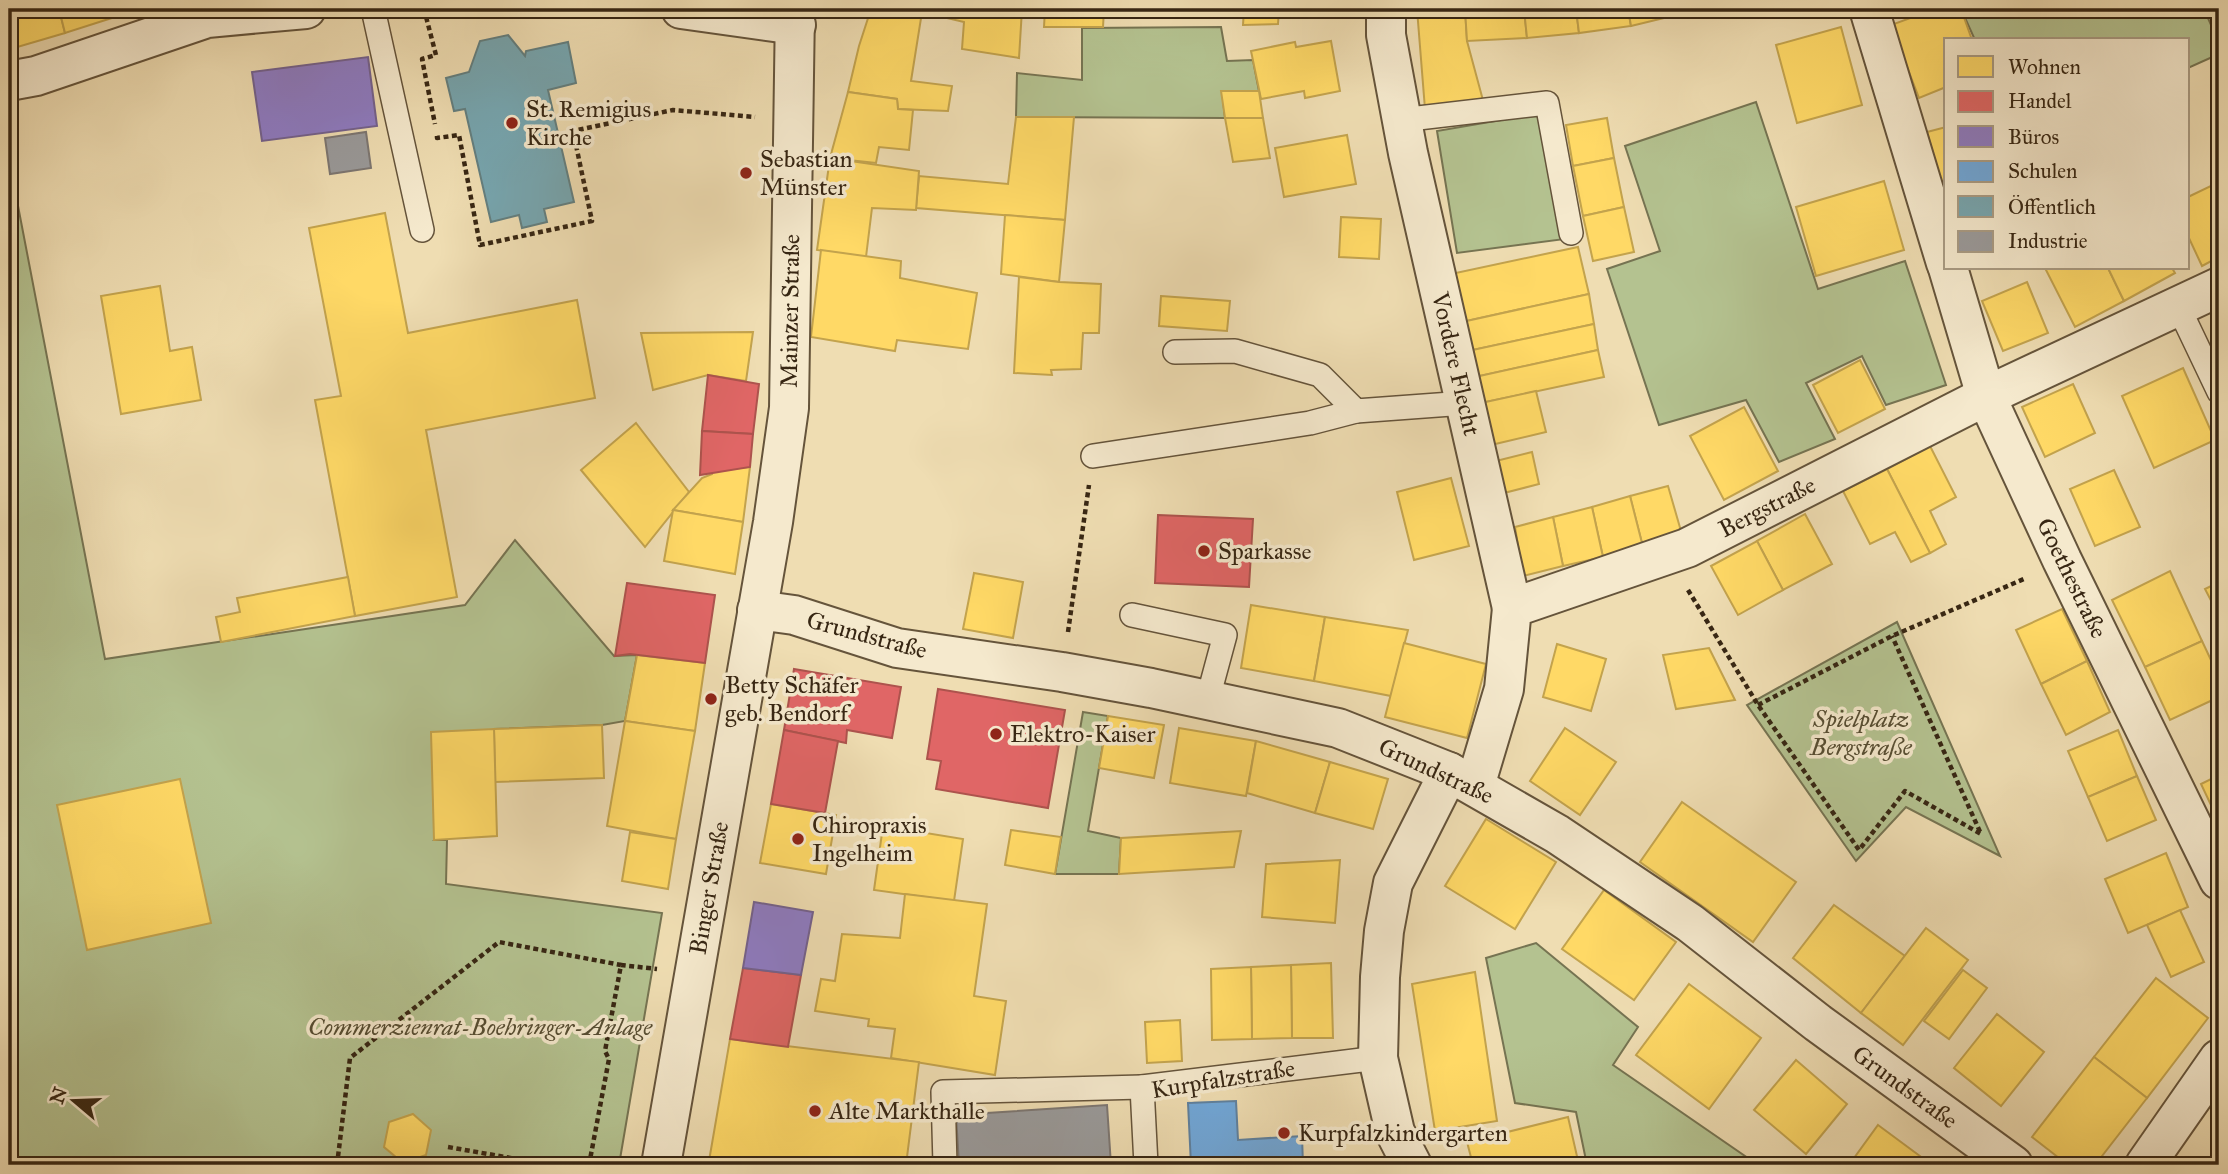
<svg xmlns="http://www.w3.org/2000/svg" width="2228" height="1174" font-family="'IM FELL Great Primer',serif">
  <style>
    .green { fill: #b4c290; stroke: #767452; stroke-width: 2 }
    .homes { fill: #ffd966; stroke: #c3a34d; stroke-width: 2 }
    .shops { fill: #e06666; stroke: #ad534d; stroke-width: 2 }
    .offices { fill: #8e7cc3; stroke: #74628e; stroke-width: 2 }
    .schools { fill: #6fa8dc; stroke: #5e81a0; stroke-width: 2 }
    .public { fill: #76a5af; stroke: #637f80; stroke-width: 2 }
    .industry { fill: #999; stroke: #7c7671; stroke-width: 2 }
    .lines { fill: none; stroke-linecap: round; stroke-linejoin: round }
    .lane-casing { stroke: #65543b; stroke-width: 26 }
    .street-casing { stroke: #65543b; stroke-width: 42 }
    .path { stroke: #372613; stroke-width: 4.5; stroke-dasharray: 5 3.5; stroke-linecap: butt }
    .lane { stroke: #f5e9cd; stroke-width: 23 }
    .street { stroke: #f5e9cd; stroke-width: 38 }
    .poi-dot { fill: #8f2418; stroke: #f5e9cd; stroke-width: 2.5 }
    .labels { text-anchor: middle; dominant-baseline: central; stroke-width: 7; stroke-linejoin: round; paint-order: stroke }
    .poi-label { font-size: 24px; fill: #372613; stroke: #f5e9cd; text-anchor: start }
    .street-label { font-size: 24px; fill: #372613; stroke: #f5e9cd }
    .park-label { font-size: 24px; font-style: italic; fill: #564d32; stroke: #f5e9cd }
  </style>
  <rect width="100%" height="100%" fill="#efddb2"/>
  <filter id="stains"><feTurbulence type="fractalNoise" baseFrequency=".00286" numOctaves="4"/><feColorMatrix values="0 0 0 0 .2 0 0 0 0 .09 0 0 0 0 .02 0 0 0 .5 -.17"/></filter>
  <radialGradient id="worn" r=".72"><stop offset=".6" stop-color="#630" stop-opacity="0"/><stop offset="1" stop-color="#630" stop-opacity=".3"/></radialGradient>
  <g class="green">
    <path d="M1961 9H2204L2219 43V54L2188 68V40H1975Z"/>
    <path d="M1221 27 1227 61 1253 60 1259 91H1222L1225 118 1016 117 1017 73 1082 80V28Z"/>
    <path d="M1756 102 1818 289 1905 261 1946 385 1886 405 1862 356 1806 383 1835 439 1779 462 1746 400 1659 425 1607 269 1660 251 1625 146Z"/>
    <path d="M1542 113 1565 239 1457 253 1437 131Z"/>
    <path d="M9 159 105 659 465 605 515 540 614 656 637 655 625 721 602 725 494 729 434 840H447L446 884 662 913 619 1165H315V1162L176 1159 175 1165H9Z"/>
    <path d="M1897 622 2000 856 1906 807 1856 861 1747 705Z"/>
    <path d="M1083 712 1108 716 1088 831 1121 838 1119 874H1055Z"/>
    <path d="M1536 943 1638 1027 1613 1065 1758 1165H1587L1576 1112 1515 1103 1486 958Z"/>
  </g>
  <g class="homes">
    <path d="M9 9H59L65 33 14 48 9 26Z"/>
    <path d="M59 9H116L118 16 65 33Z"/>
    <path d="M871 9H909L922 12 911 81 952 86 948 111 898 109 897 99 848 92 859 46Z"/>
    <path d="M909 9H1022L1019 58 962 49 964 22Z"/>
    <path d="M1045 9H1104L1103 27H1044Z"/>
    <path d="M1149 9H1214L1213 17 1148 15Z"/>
    <path d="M1244 9H1279L1278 24 1243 25Z"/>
    <path d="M1417 9H1465L1467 41 1484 104 1425 109Z"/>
    <path d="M1465 9H1524L1527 38 1467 41Z"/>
    <path d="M1524 9H1576L1579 33 1527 38Z"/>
    <path d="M1576 9H1628L1631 26 1579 33Z"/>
    <path d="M1628 9H1701L1631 26Z"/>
    <path d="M1935 9H1961L1972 40H1946V87L1919 98 1891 25Z"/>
    <path d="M1841 27 1862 105 1797 123 1776 45Z"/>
    <path d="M1331 41 1340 91 1305 98 1304 91 1261 99 1251 51 1295 42 1296 47Z"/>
    <path d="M1221 91H1259L1263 118H1225Z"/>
    <path d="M848 92 897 99 898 109 913 110 909 150 879 147 876 163 830 158Z"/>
    <path d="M1016 117H1074L1065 220 916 208 919 176 1008 184Z"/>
    <path d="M1225 118H1263L1270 158 1233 162Z"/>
    <path d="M1607 118 1614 158 1573 166 1566 125Z"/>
    <path d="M1946 127V189L1943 190 1927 132Z"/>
    <path d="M1347 135 1356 184 1284 197 1275 148Z"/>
    <path d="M830 158 919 171 916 210 872 208 866 257 817 250Z"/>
    <path d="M1614 158 1624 207 1583 216 1573 166Z"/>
    <path d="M1884 181 1904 250 1816 276 1796 207Z"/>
    <path d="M2219 182V257L2202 266 2188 236V197Z"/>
    <path d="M1624 207 1634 252 1593 261 1583 216Z"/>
    <path d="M385 213 408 333 577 300 595 398 426 430 457 597 355 616 315 400 341 396 309 228Z"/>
    <path d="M1005 215 1065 220 1059 282 1001 274Z"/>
    <path d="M1341 217 1381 219 1379 259 1339 257Z"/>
    <path d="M1578 247 1589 294 1462 322 1451 274Z"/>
    <path d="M821 250 901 261 900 278 977 293 968 349 897 340 895 351 811 337Z"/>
    <path d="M2045 268H2108L2124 301 2075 327Z"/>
    <path d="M2108 268H2172L2175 273 2124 301Z"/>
    <path d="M1019 277 1059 282 1101 284 1099 333H1083L1081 369 1051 370 1052 375 1014 373Z"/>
    <path d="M2027 282 2048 333 2003 351 1982 301Z"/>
    <path d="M160 286 170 351 192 347 201 400 121 414 101 296Z"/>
    <path d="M1589 294 1594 324 1468 351 1462 322Z"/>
    <path d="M1161 296 1230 301 1227 331 1159 326Z"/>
    <path d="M1594 324 1598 350 1475 377 1468 351Z"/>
    <path d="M753 332 746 381 708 375 653 390 641 333Z"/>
    <path d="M1598 350 1604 377 1481 403 1475 377Z"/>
    <path d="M1860 360 1885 409 1838 433 1813 385Z"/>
    <path d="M2183 368 2215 440 2154 468 2122 396Z"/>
    <path d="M2073 384 2095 433 2045 457 2022 407Z"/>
    <path d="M1536 391 1546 432 1491 445 1481 403Z"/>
    <path d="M1744 407 1778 471 1724 500 1690 436Z"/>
    <path d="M636 423 689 492 645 547 581 470Z"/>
    <path d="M1930 446 1956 497 1930 511 1946 544 1930 553 1887 469Z"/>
    <path d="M1532 452 1539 484 1504 493 1496 461Z"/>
    <path d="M750 467 743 522 673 510 702 478 712 474V471Z"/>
    <path d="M1887 469 1930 553 1911 562 1895 532 1870 544 1843 491Z"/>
    <path d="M2114 470 2140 527 2095 546 2070 489Z"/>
    <path d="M1451 478 1469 546 1414 560 1397 492Z"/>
    <path d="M1668 486 1683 538 1643 547 1630 496Z"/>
    <path d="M1630 496 1643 547 1603 557 1592 507Z"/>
    <path d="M1592 507 1603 557 1563 566 1553 517Z"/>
    <path d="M673 510 743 522 735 574 664 561Z"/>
    <path d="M1805 514 1832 564 1783 590 1757 541Z"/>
    <path d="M1553 517 1563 566 1523 576 1515 527Z"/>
    <path d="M1757 541 1783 590 1738 615 1711 566Z"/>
    <path d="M2170 571 2202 641 2145 667 2112 600Z"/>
    <path d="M974 573 1023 582 1013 638 963 629Z"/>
    <path d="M348 577 355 616 221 642 216 617 240 612 237 598Z"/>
    <path d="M2219 582V616L2205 589Z"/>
    <path d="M1251 605 1325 617 1314 681 1241 668Z"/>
    <path d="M2062 609 2087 661 2041 684 2016 630Z"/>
    <path d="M1325 617 1408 630 1391 696 1314 681Z"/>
    <path d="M2202 641 2219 677V697L2170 720 2145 667Z"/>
    <path d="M1404 643 1486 664 1467 738 1385 717Z"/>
    <path d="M1557 644 1606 659 1591 711 1543 697Z"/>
    <path d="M1709 648 1735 700 1676 709 1663 655Z"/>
    <path d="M637 655 705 663 695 731 625 721Z"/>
    <path d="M2087 661 2110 712 2066 735 2041 684Z"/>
    <path d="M1108 716 1164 725 1154 778 1099 768Z"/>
    <path d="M625 721 695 731 676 839 607 826Z"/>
    <path d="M602 725 604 778 495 782 494 729Z"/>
    <path d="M1179 728 1256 741 1246 796 1170 783Z"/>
    <path d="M1565 728 1616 762 1580 815 1530 781Z"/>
    <path d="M494 729 497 836 434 840 431 732Z"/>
    <path d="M2118 730 2137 776 2088 797 2068 751Z"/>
    <path d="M1256 741 1330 762 1315 813 1247 793Z"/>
    <path d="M1330 762 1388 779 1373 829 1315 813Z"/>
    <path d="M2219 775V822L2201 784Z"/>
    <path d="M2137 776 2156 820 2107 841 2088 797Z"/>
    <path d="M180 779 211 923 87 950 57 805Z"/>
    <path d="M1682 802 1796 882 1753 942 1640 862Z"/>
    <path d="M771 804 836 815 826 874 760 863Z"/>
    <path d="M1486 819 1556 862 1515 929 1445 886Z"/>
    <path d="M883 826 963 839 954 901 874 890Z"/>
    <path d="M1011 830 1061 837 1055 874 1005 865Z"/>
    <path d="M1241 831 1234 867 1119 874 1121 838Z"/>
    <path d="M630 832 676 839 668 889 622 881Z"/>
    <path d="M2166 853 2188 907 2128 933 2105 879Z"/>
    <path d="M1340 860 1335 923 1262 917 1266 864Z"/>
    <path d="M1604 890 1676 942 1634 1000 1562 949Z"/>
    <path d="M905 894 987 904 974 996 1006 1001 995 1075 891 1058 895 1029 868 1026 869 1019 815 1011 821 979 835 981 842 934 900 938Z"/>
    <path d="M1834 905 1905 956 1861 1013 1793 958Z"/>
    <path d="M2180 910 2204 962 2171 977 2147 925Z"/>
    <path d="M1926 928 1968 960 1903 1045 1861 1013Z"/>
    <path d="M1331 963 1333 1038H1292L1291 965Z"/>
    <path d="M1291 965 1292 1038 1252 1039 1251 967Z"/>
    <path d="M1251 967 1252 1039 1212 1040 1211 969Z"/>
    <path d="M1963 970 1987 988 1949 1039 1924 1021Z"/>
    <path d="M1475 972 1497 1121 1435 1131 1412 984Z"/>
    <path d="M2156 978 2208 1018 2147 1098 2094 1057Z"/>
    <path d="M1689 984 1761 1038 1709 1109 1636 1055Z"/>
    <path d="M1997 1014 2044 1052 2001 1106 1954 1068Z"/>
    <path d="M1180 1020 1182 1061 1147 1063 1145 1022Z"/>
    <path d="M730 1039 919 1062 906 1165H741L709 1161Z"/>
    <path d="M2094 1057 2147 1098 2095 1165H2068L2032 1137Z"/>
    <path d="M1796 1060 1847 1104 1806 1154 1754 1110Z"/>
    <path d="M413 1114 431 1130 426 1155 403 1163 384 1147 389 1122Z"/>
    <path d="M1568 1117 1579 1165H1473L1467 1142Z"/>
    <path d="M1878 1125 1932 1165H1849Z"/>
  </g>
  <g class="shops">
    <path d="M708 375 759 384 753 434 702 431Z"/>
    <path d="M702 431 753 434 750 467 700 475Z"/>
    <path d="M1158 515 1253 519 1249 587 1155 583Z"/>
    <path d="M627 583 715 595 705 663 630 654 615 656Z"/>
    <path d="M794 669 901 687 892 738 847 730 846 743 784 730Z"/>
    <path d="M938 689 1065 710 1048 808 936 789 941 761 927 759Z"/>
    <path d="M784 730 838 741 825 813 771 804Z"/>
    <path d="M743 968 801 975 788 1047 730 1039Z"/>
  </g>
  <g class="offices">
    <path d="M368 57 377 126 262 141 252 72Z"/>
    <path d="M754 902 813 912 801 975 743 968Z"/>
  </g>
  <path class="schools" d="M1236 1101 1238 1140 1302 1136 1303 1165H1191L1188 1103Z"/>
  <path class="public" d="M508 35 525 56 526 51 568 42 576 83 548 90 574 202 544 209 547 222 522 228 519 215 491 222 465 109 454 111 446 78 469 72 480 41Z"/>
  <g class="industry">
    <path d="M366 132 371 168 330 174 325 138Z"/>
    <path d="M1107 1105 1111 1165H959L956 1115Z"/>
  </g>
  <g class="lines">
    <defs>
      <g id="lane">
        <path d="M373 9 422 230"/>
        <path d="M1401 120 1547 103 1571 233"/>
        <path d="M2178 306 2219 392"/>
        <path d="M1175 352 1235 351 1320 375 1356 411 1465 403"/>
        <path d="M1093 456 1310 423 1356 411"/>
        <path d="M1132 615 1225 635 1208 698"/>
        <path d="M945 1165 943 1092 1142 1087"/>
        <path d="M1146 1165 1142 1087 1378 1058"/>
      </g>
      <g id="street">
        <path d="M681 9 796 25"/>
        <path d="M1386 9V35L1408 153 1512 608"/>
        <path d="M1869 9 1946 263"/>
        <path d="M9 81 36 76 207 18 306 9"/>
        <path d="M1948 268 1986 396 2062 560 2219 880"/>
        <path d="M757 610 794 615 897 648 1062 672 1151 688 1338 728 1449 772 1557 834 1690 923 1818 1023 2013 1165"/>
        <path d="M1475 786 1504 689 1512 608 1687 548 1986 396 2219 287"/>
        <path d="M661 1165 773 522 789 408 795 9"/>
        <path d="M1412 1165 1395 1132 1378 1058 1380 977 1384 931 1393 883 1449 772"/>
        <path d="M2145 1165 2219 1059"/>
      </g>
    </defs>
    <use href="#lane" class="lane-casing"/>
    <use href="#street" class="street-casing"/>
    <g class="path">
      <path d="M424 9 436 55 422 59 435 124"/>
      <path d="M437 136V138L459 135 480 245 592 221 573 131 673 110 755 117"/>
      <path d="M1688 590 1758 705 1859 850 1905 791 1981 834 1892 636"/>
      <path d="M1068 632 1089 485"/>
      <path d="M1758 705 1892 636 2026 578"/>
      <path d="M448 1147 551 1165"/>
      <path d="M337 1165 350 1058 499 942 621 965"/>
      <path d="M589 1165 609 1059 605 1051 621 965 657 969"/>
    </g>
    <use href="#lane" class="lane"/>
    <use href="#street" class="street"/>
  </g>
  <g class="poi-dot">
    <circle cx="512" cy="123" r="7"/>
    <circle cx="746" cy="173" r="7"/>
    <circle cx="1204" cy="551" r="7"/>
    <circle cx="711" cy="699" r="7"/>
    <circle cx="996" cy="734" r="7"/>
    <circle cx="798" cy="839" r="7"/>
    <circle cx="815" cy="1111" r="7"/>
    <circle cx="1284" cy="1133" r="7"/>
  </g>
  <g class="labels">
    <g class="poi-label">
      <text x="526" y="109">St. Remigius<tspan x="526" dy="28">Kirche</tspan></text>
      <text x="760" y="159">Sebastian<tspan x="760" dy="28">Münster</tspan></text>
      <text x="1218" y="551">Sparkasse</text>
      <text x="725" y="685">Betty Schäfer<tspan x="725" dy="28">geb. Bendorf</tspan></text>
      <text x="1010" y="734">Elektro-Kaiser</text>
      <text x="812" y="825">Chiropraxis<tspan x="812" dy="28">Ingelheim</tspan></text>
      <text x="829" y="1111">Alte Markthalle</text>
      <text x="1298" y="1133">Kurpfalzkindergarten</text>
    </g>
    <g class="street-label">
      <text transform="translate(790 311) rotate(-89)">Mainzer Straße</text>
      <text transform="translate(1456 364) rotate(77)">Vordere Flecht</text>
      <text transform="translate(1767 507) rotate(-27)">Bergstraße</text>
      <text transform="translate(2072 578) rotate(64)">Goethestraße</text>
      <text transform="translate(867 635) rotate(15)">Grundstraße</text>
      <text transform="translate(1436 771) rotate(25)">Grundstraße</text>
      <text transform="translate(709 888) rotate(-80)">Binger Straße</text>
      <text transform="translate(1223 1079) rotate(-9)">Kurpfalzstraße</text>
      <text transform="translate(1905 1087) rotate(36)">Grundstraße</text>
    </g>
    <g class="park-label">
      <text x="1861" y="719">Spielplatz<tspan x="1861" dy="28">Bergstraße</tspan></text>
      <text x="480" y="1027">Commerzienrat-Boehringer-Anlage</text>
    </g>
  </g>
  <rect width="2228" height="1174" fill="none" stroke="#efddb2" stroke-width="35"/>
  <rect x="10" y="10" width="2207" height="1153" fill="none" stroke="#372613" stroke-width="3.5"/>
  <rect x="18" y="18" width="2193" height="1139" fill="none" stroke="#372613" stroke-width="2"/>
  <rect x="1944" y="38" width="245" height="231" fill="#f5e9cd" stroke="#a99b83" stroke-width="2"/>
  <rect x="1958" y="56" width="35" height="21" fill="#ffd966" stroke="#a99b83" stroke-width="2"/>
  <text x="2008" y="74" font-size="21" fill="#372613">Wohnen</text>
  <rect x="1958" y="91" width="35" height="21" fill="#e06666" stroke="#a99b83" stroke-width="2"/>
  <text x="2008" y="108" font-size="21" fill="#372613">Handel</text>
  <rect x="1958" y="126" width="35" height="21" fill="#8e7cc3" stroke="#a99b83" stroke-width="2"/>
  <text x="2008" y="144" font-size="21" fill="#372613">Büros</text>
  <rect x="1958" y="161" width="35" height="21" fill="#6fa8dc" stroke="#a99b83" stroke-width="2"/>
  <text x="2008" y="178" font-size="21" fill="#372613">Schulen</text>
  <rect x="1958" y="196" width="35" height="21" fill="#76a5af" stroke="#a99b83" stroke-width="2"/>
  <text x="2008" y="214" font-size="21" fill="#372613">Öffentlich</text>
  <rect x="1958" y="231" width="35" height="21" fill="#999999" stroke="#a99b83" stroke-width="2"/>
  <text x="2008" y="248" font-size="21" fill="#372613">Industrie</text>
  <g transform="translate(74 1101) rotate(289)" stroke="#f5e9cd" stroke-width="5" paint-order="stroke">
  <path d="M0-5L12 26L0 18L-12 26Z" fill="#372613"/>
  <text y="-10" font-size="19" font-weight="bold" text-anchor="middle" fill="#372613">N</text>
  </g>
  <rect width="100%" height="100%" filter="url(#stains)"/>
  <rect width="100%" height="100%" fill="url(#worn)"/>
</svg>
